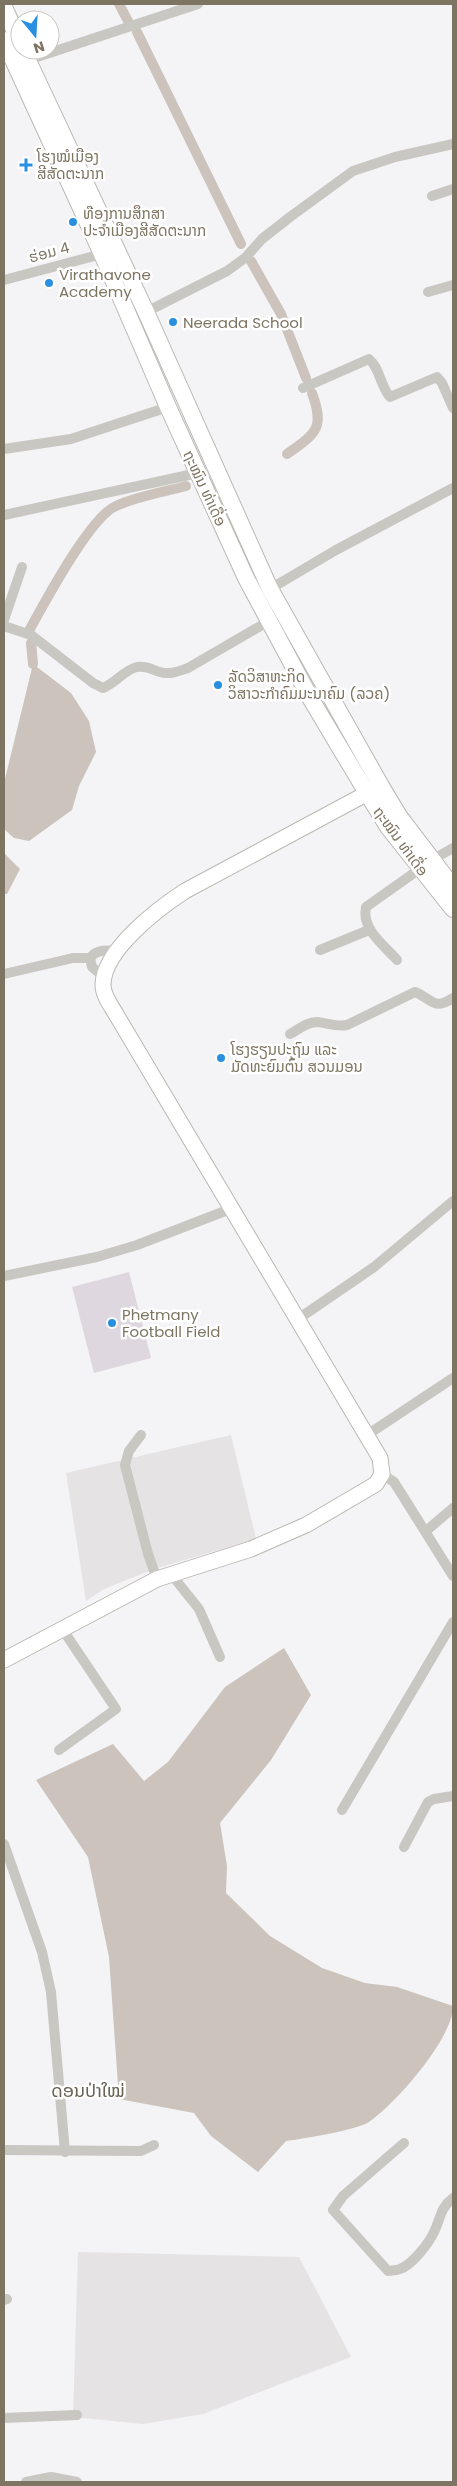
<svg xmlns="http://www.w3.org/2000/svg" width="457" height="2486" font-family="Poppins,'Noto Sans Lao',sans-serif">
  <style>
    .built { fill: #e5e3e4 }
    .green { fill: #dfd7e0 }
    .water { fill: #cbc3bc }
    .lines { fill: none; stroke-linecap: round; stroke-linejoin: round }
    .canal { stroke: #cbc3bc; stroke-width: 10 }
    .secondary-casing { stroke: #bcb8b2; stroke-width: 17 }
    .primary-casing { stroke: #bbb8b3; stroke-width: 18 }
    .street { stroke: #c9c7c2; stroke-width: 10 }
    .secondary { stroke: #fff; stroke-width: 15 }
    .primary { stroke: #fff; stroke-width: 16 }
    .poi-dot { fill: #298fe1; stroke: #fff; stroke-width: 2 }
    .labels { text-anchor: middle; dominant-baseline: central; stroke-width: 5; stroke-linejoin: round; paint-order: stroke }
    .poi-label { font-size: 15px; fill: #7e7462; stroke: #fff; text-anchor: start }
    .street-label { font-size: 15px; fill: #7e7462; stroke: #fff }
    .quarter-label { font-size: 18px; fill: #696153; stroke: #fff }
  </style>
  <rect width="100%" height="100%" fill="#f4f3f6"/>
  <g class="built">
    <path d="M231 1435 256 1539 154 1569 104 1589 86 1601 66 1473Z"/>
    <path d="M78 2252 299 2257 351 2357 203 2414 143 2424 73 2417Z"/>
  </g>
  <path class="green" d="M129 1272 151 1358 94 1373 72 1287Z"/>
  <g class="water">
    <path d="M33 664 71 693 89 721 96 752 79 786 72 810 29 841 14 838 4 829 5 779Z"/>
    <path d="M4 853 20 869 7 894H4Z"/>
    <path d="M284 1648 311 1695 271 1760 220 1823 227 1866 226 1893 270 1936 322 1968 365 1983 397 1987 453 2006C453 2039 395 2104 369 2122 357 2130 302 2139 286 2141L258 2172 211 2136 194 2113 119 2099 109 1957 88 1857 36 1780 113 1744 144 1781 168 1762 225 1687Z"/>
  </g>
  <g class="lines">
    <g class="canal">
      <path d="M119 4 128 21"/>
      <path d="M137 32 241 244"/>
      <path d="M251 261 281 314 306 378"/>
      <path d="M287 454C316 433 325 429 312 393"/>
      <path d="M30 629C45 602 90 517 116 506 137 496 164 492 186 486"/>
      <path d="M31 643 33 664"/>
    </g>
    <defs>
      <path id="secondary" d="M4 1660 157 1579 251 1549 306 1525 376 1484 382 1474 380 1458 117 1016C112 1007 103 996 103 985 103 950 159 908 185 891L377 788"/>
      <g id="primary">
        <path d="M4 7 20 43"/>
        <path d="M4 40 102 254 168 407 246 578 312 701 367 793 388 827 453 909"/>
        <path d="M23 50 146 312 270 589 381 786 399 816 453 887"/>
      </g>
    </defs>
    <use href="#secondary" class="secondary-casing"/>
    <use href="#primary" class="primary-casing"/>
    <g class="street">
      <path d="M28 60 198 4"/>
      <path d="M432 196 453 189"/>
      <path d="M4 280 102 254"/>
      <path d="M428 292 453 285"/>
      <path d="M146 312 227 271 245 258 262 239 290 217 353 171 395 157 453 144"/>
      <path d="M303 388 369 359C380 368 380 386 390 397L437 377 442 383 453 408"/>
      <path d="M4 449 71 439 168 407"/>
      <path d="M4 515 198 473"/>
      <path d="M270 589 336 550 453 488"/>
      <path d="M4 620 22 567"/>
      <path d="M4 626 31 635 93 683 103 688C116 683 124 670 137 667 147 665 152 670 160 672 170 675 179 671 188 668L269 621"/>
      <path d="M432 860 453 848"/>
      <path d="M320 950 369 930"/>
      <path d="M397 960C384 945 361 929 366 907L421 868"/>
      <path d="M4 974 73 958H90"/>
      <path d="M104 977 92 967 90 958C97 949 107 950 118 951"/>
      <path d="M290 1034C299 1029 307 1022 317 1022 328 1023 336 1027 347 1025L415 992C433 999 433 1011 453 998"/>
      <path d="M4 1276 97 1257 137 1245 233 1208"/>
      <path d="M298 1319 374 1267 453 1201"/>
      <path d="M141 1435 129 1451 125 1465 148 1554 157 1579"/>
      <path d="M367 1435 453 1378"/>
      <path d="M382 1474 394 1482 453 1576"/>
      <path d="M426 1531 453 1508"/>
      <path d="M171 1574 199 1609 220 1657"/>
      <path d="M59 1750 116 1709 63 1630"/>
      <path d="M342 1810 453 1622"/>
      <path d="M4 1844 42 1952 51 1992 65 2152"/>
      <path d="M404 1847 428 1802 434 1799 453 1796"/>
      <path d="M404 2143 343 2196 333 2210 388 2271C391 2270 396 2271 400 2269 412 2265 429 2243 434 2232 441 2218 440 2208 453 2198"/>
      <path d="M4 2150 141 2151 154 2145"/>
      <path d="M4 2300 7 2299"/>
      <path d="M4 2418 77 2415"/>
      <path d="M26 2482 51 2477 77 2482"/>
    </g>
    <use href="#secondary" class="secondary"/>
    <use href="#primary" class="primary"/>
  </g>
  <g class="poi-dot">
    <path d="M23.5 157.5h5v5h5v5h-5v5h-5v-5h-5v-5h5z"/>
    <circle cx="73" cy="222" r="5"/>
    <circle cx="49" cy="283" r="5"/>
    <circle cx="173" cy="322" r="5"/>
    <circle cx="218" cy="685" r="5"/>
    <circle cx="221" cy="1058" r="5"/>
    <circle cx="112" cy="1323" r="5"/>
  </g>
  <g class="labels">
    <g class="poi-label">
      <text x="37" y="156">ໂຮງໝໍເມືອງ<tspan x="37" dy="17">ສີສັດຕະນາກ</tspan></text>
      <text x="83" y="213">ທ໊ອງການສຶກສາ<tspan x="83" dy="17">ປະຈໍາເມືອງສີສັດຕະນາກ</tspan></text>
      <text x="59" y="274">Virathavone<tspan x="59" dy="17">Academy</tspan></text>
      <text x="183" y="322">Neerada School</text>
      <text x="228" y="676">ລັດວິສາຫະກິດ<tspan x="228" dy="17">ວິສາວະກຳຄົມມະນາຄົມ (ລວຄ)</tspan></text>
      <text x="231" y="1049">ໂຮງຮຽນປະຖົມ ແລະ<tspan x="231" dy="17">ມັດທະຍົມຕົ້ນ ສວນມອນ</tspan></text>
      <text x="122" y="1314">Phetmany<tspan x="122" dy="17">Football Field</tspan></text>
    </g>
    <g class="street-label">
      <text transform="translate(49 252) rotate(-15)">ຮ່ອມ 4</text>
      <text transform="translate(205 488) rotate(65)">ຖະໝົນ ທ່າເດື່ອ</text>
      <text transform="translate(401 841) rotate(54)">ຖະໝົນ ທ່າເດື່ອ</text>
    </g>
    <g class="quarter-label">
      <text x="88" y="2090">ດອນປ່າໃໝ່</text>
    </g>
  </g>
  <rect width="457" height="2486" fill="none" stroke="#7e7462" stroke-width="10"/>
  <g transform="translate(35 35) rotate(162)"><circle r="24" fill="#ffffff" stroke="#cbc7c0"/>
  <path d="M0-4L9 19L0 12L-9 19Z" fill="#298fe1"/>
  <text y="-8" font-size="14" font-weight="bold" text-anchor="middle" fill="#7e7462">N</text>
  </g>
</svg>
